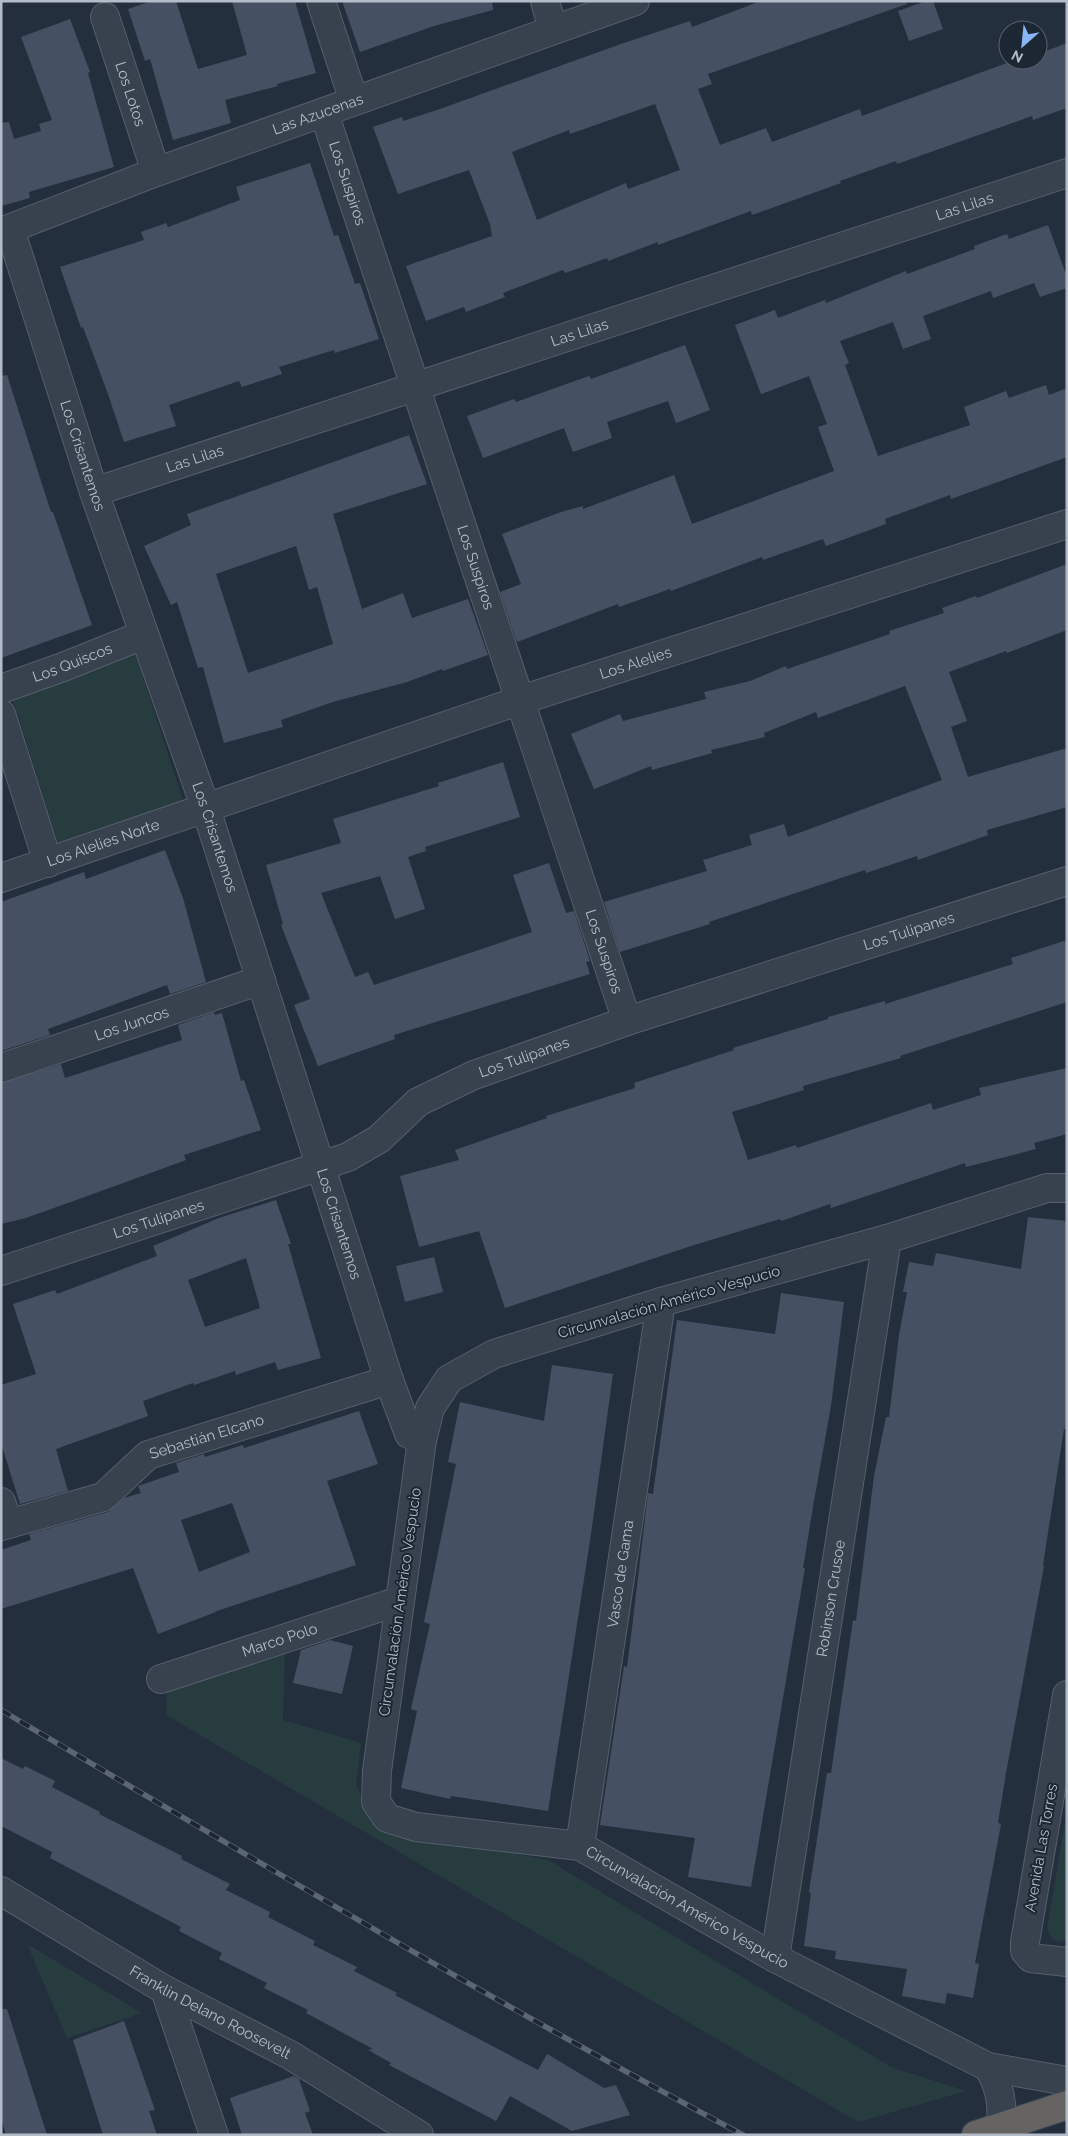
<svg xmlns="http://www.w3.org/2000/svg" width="1068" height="2136" font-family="Raleway,sans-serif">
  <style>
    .green { fill: #263c3f }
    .building { fill: #455162; fill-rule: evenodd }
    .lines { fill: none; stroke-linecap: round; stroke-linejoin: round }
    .minor-casing { stroke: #565f6c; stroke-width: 30 }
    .tertiary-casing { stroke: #565f6c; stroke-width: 30 }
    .trunk-casing { stroke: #434c59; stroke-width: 30 }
    .minor { stroke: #38414e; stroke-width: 28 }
    .tertiary { stroke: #38414e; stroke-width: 28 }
    .trunk { stroke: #656462; stroke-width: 28 }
    .rail-casing { stroke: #5a6575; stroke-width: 5.5 }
    .rail { stroke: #1d2633; stroke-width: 4; stroke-dasharray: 11; stroke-linecap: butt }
    .labels { text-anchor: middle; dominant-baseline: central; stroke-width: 4; stroke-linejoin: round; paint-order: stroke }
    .street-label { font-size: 15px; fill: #b4bcc9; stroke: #1d2633 }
  </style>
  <rect width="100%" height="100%" fill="#242f3e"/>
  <g class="green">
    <path d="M135 653 186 809 60 850 11 693Z"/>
    <path d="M285 1654 283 1720 361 1743 356 1785 371 1815 383 1828 548 1860 891 2067 966 2091 858 2122 166 1715 167 1687Z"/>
    <path d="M1067 1810V1939L1064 1942C1054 1942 1051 1938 1047 1929Z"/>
    <path d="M27 1944 142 2013 67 2038Z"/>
  </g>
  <g class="building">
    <path d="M152 1H176L198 69 247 55 232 1H295L316 73 277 84 278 86 225 100 231 123 173 140 150 59 145 61 128 9Z"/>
    <path d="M342 1H492L493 10 434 26 360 52Z"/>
    <path d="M761 1H906L907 4 708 74 712 84 698 89 720 145 766 128 772 142 860 109 862 116 1015 60H1038V54L1067 43V108L1033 120 1032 116 897 164 896 161 840 181 841 183 752 215 751 211 658 245V242L608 261 607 258 565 273 563 270 503 293 505 297 466 312 464 307 426 321 406 266 492 236 490 224 469 170 398 194 373 127 402 117 403 121 440 109 621 44 690 21 692 27ZM655 104 680 170 628 189 626 183 537 220 512 152 569 130 570 134Z"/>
    <path d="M926 1H933L943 29 909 41 898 11Z"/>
    <path d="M70 19 90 72 88 73 114 167 29 192 30 198 1 206V123L9 122 14 139 41 131 39 124 52 120 21 37Z"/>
    <path d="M310 163 334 236 338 235 355 284 360 283 379 339 335 353 334 350 279 367 282 374 242 387 239 381 169 405 176 426 124 442 108 394 83 327 81 328 60 267 144 240 141 232 166 223 168 227 240 200 236 187Z"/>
    <path d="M1048 225 1067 277V288L1040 297 1034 283 993 298 991 291 923 316 931 339 903 349 893 322 840 341 849 363 845 365 878 456 970 425 964 407 1006 391 1009 398 1046 385 1049 395 1067 388V457L951 499 950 495 885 519 886 524 826 546 823 539 763 560 762 557 671 591 670 589 619 607 618 604 517 642 500 592 521 584 502 534 561 512 583 506V509L674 475 692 524 834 471 818 427 827 424 809 376 761 394 735 325 775 310 778 318 825 300 826 303 906 271 907 274 975 249 974 246 1007 234 1009 239Z"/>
    <path d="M685 345 710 410 676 423 668 401 607 422 612 438 573 452 564 428 483 458 467 416 514 399 516 402 589 376 591 379Z"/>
    <path d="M7 375 51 512H53L92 625 1 658V376Z"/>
    <path d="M409 435 427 484 333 514 362 609 403 593 412 618 468 599 488 655 443 671 442 669 407 682 333 702 281 720 283 727 224 743 203 667 198 668 177 602 171 605 144 546 191 525 187 514ZM296 546 309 590 317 587 333 644 248 673 216 574Z"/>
    <path d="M1067 564V630L1007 653 1006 651 949 672 967 721 951 727 968 777 1067 748V807L987 830 988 835 918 860 917 856 866 873 865 870 709 922 710 924 620 952 604 902 707 871 703 860 752 845 749 835 784 824 788 837 942 780 905 686 818 718 816 712 764 733 765 737 711 750 712 753 652 770 651 766 594 789 571 734 620 714 623 721 706 699 704 692 750 681 786 666 787 669 890 634 889 631 944 613 942 608 976 596 977 598Z"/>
    <path d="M503 762 520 817 425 847 426 851 408 857 425 909 395 919 380 876 321 893 355 977 368 972 374 985 532 932 513 875 549 863 566 913 574 911 590 961 586 962 590 974 394 1035 395 1039 318 1066 294 1005 310 999 281 925 283 924 266 865 341 843 333 819 439 786 438 783Z"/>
    <path d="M165 850 183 898 206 982 170 994 167 985 48 1029 50 1035 1 1051V902L84 872 86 879Z"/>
    <path d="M1067 940V1002L900 1056 901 1058 803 1086 804 1090 732 1112 748 1160 796 1145 797 1148 931 1103 933 1110 981 1095 979 1088 1067 1068V1134L1034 1143 1036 1149 966 1167 965 1163 831 1208 830 1204 781 1221 780 1219 688 1247 505 1308 479 1231 419 1247 400 1176 459 1160 455 1150 547 1118 546 1116 635 1088 634 1083 734 1050 733 1048 828 1019V1017L885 1001V1004L1013 964 1011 958Z"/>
    <path d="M214 1012 215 1015 222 1013 241 1081 244 1080 261 1130 184 1155 186 1160 104 1190 26 1218 1 1224V1083L61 1064 65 1078 182 1040 178 1025Z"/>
    <path d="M276 1200 291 1244H288L321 1358 278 1370 275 1362 236 1375 235 1371 194 1385 193 1383 143 1401 148 1416 56 1449 68 1491 20 1504 1 1443V1385L36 1374 13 1304 55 1290 57 1294 157 1256 153 1246 219 1218ZM246 1258 260 1308 205 1327 188 1280Z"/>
    <path d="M1028 1217 1067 1221V1429H1064L1043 1565 1044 1566 1006 1773 998 1823 1001 1824 975 1963 979 1964 973 1998 947 1993 945 2004 902 1996 907 1969 835 1959 836 1951 804 1946 811 1893 809 1892 827 1773H831L853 1620 856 1621 874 1476 886 1417H889L899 1335 907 1292H903L909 1262 933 1266 936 1253 1021 1269Z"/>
    <path d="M434 1257 443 1292 405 1302 396 1266Z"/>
    <path d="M781 1293 844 1302 831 1406 814 1501 803 1568H805L751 1887 688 1877 695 1838 600 1825 624 1666 627 1667 632 1628 648 1493 653 1494 677 1320 775 1334Z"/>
    <path d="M552 1365 613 1374 591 1534 548 1811 451 1796 450 1799 401 1788 417 1711 411 1709 430 1624 424 1622 456 1464 448 1462 460 1402 544 1421Z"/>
    <path d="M359 1411 378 1464 327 1481 356 1565 214 1612H216L158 1634 133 1568 1 1609V1550L31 1540 29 1534 108 1512 124 1498 141 1493 138 1486 179 1472 176 1463 204 1454 205 1457 243 1445 244 1448ZM232 1503 250 1552 199 1572 181 1520Z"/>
    <path d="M330 1640 353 1646 342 1694 293 1683 301 1650Z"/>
    <path d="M1 1758 23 1769 25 1766 55 1781 52 1787 100 1812 99 1814 182 1856 181 1859 230 1884 226 1890 270 1912 268 1917 315 1941 313 1945 357 1967 354 1971 397 1993 395 1995 538 2070 547 2054 604 2088 616 2085 630 2115 572 2131 510 2096 496 2121 389 2065 391 2063 368 2050 373 2049 306 2013 308 2010 264 1988 267 1983 219 1959 222 1953 179 1931 181 1927 50 1858 52 1852 1 1826Z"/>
    <path d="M1 2009H7L47 2135H6L1 2118Z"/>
    <path d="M124 2021 155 2110 149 2111 157 2135H103L73 2040Z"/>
    <path d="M294 2076 299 2079 310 2111 305 2113 313 2135H242L230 2098Z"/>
  </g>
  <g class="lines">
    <defs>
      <g id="minor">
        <path d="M321 1 354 101"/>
        <path d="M545 1 553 30"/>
        <path id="s1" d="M105 17 156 172"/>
        <path id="s2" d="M324 113 627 1021"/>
        <path id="s3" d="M10 229 94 492 206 809 389 1380 409 1434 422 1440"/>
        <path id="s4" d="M1 232 156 172 635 1"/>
        <path id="s5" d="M94 492 1067 173"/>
        <path id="s6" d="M1 689 63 667 143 635"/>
        <path d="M1 714 48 863"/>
        <path id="s7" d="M1 878 521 700 1067 524"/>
        <path id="s8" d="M1 1068 261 980"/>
        <path id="s9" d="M1067 1188H1047L887 1239 661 1302 494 1354 449 1379 430 1408 422 1440 377 1771 376 1802 387 1818 416 1827 580 1846 775 1958 988 2067 1067 2081"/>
        <path d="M1 1502 9 1524"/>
        <path id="s10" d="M1 1526 103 1497 148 1455 389 1380"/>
        <path id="s11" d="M161 1679 399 1601"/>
        <path d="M1067 1695 1025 1942V1951L1031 1958 1067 1962"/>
        <path id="s12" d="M580 1846 661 1302"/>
        <path id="s13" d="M1 1891 165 1990 290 2055 419 2135"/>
        <path id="s14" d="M775 1958 887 1239"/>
        <path d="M165 1990 214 2135"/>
        <path d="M988 2067C1000 2086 1003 2104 1001 2127"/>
      </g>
      <g id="tertiary">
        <path id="s15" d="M1 1271 348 1157 379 1139 418 1102 474 1075 627 1021 1067 881"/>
      </g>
      <path id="trunk" d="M976 2135 1067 2105"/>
    </defs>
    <use href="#minor" class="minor-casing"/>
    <use href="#tertiary" class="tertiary-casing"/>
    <use href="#trunk" class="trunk-casing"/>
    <use href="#minor" class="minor"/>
    <use href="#tertiary" class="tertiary"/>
    <use href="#trunk" class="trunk"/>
    <defs>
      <path id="rail" d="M1 1710C246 1855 492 2001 743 2135"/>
    </defs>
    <use href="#rail" class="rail-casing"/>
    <use href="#rail" class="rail"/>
  </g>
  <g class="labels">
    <g class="street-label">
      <text stroke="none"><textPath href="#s1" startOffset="81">Los Lotos</textPath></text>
      <text stroke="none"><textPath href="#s4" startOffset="338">Las Azucenas</textPath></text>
      <text stroke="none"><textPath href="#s2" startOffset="74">Los Suspiros</textPath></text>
      <text stroke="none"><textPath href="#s5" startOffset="916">Las Lilas</textPath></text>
      <text stroke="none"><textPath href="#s5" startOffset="511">Las Lilas</textPath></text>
      <text stroke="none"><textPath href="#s3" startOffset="238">Los Crisantemos</textPath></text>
      <text stroke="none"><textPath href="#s5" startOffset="106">Las Lilas</textPath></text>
      <text stroke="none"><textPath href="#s2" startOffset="479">Los Suspiros</textPath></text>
      <text stroke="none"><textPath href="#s6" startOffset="76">Los Quiscos</textPath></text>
      <text stroke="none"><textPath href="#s7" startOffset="670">Los Alelies</textPath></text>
      <text stroke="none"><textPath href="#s3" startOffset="642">Los Crisantemos</textPath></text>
      <text stroke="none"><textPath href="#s7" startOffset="108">Los Alelies Norte</textPath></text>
      <text stroke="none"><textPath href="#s15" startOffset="975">Los Tulipanes</textPath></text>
      <text stroke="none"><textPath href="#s2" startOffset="884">Los Suspiros</textPath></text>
      <text stroke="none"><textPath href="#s8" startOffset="138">Los Juncos</textPath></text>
      <text stroke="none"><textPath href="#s15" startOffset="570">Los Tulipanes</textPath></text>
      <text stroke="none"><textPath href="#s15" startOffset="166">Los Tulipanes</textPath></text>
      <text stroke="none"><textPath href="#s3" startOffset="1048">Los Crisantemos</textPath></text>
      <text transform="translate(669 1302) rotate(-16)">Circunvalación Américo Vespucio</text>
      <text stroke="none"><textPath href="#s10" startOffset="229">Sebastián Elcano</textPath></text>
      <text stroke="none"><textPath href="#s12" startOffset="275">Vasco de Gama</textPath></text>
      <text stroke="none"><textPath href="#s14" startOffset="364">Robinson Crusoe</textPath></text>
      <text transform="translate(400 1602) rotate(-82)">Circunvalación Américo Vespucio</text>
      <text stroke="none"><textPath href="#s11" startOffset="125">Marco Polo</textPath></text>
      <text transform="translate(1041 1848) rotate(-80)">Avenida Las Torres</text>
      <text stroke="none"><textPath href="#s9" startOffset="1420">Circunvalación Américo Vespucio</textPath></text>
      <text stroke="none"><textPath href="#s13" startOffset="242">Franklin Delano Roosevelt</textPath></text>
    </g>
  </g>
  <rect width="1068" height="2136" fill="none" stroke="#b4bcc9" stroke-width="5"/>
  <g transform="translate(1023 45) rotate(207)"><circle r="24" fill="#1d2633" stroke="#59626f"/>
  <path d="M0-4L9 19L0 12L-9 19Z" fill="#8ab4f8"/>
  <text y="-8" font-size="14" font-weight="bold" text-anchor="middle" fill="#b4bcc9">N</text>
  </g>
</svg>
